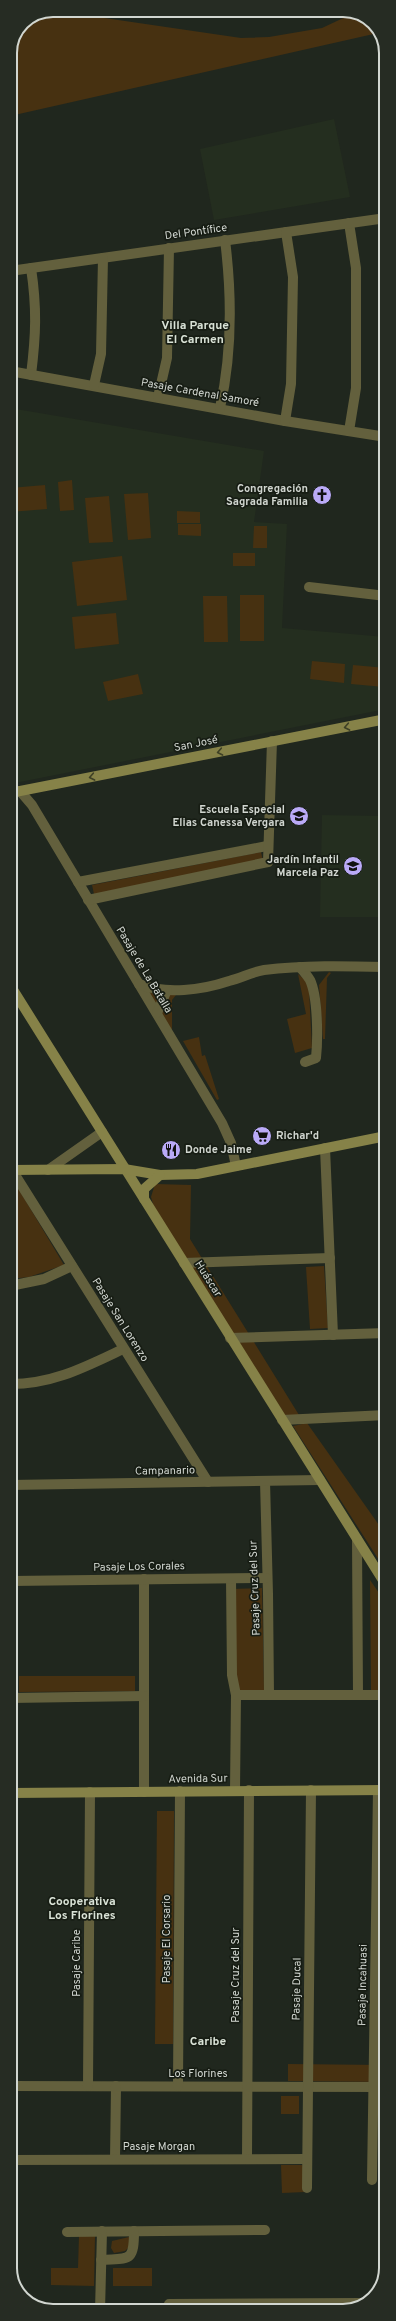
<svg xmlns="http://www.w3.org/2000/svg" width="396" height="2321" font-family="Overpass,sans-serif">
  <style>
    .built { fill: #242e1f }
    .green { fill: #473111 }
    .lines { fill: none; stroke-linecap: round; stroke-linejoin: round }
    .street { stroke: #63603d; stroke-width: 10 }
    .secondary { stroke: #868248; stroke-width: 10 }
    .oneway { stroke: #3e4026 }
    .labels { text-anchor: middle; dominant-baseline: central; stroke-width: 3.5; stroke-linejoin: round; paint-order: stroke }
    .street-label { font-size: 11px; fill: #d1d6d0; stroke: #171d14 }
    .poi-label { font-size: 11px; font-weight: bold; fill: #d1d6d0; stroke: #171d14; text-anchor: end }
    .neighbourhood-label { font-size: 12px; font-weight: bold; fill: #dae3d7; stroke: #171d14 }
    .rim { fill: none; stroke: #d1d6d0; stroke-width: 2 }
  </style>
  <rect width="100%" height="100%" fill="#20271e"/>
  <g class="built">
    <path d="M334 119 350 197 214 220 200 149Z"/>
    <path d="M10 408 264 451 254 522 287 524 282 628 386 637V709L10 784Z"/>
    <path d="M322 815 386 816V917H320Z"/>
  </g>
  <g class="green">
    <path d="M53 10H69L84 15 241 38 269 37 322 28 354 13 373 22 378 33 10 116V53L23 22Z"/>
    <path d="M72 480 74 510 60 511 58 482Z"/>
    <path d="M45 485 47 509 10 512V488Z"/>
    <path d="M148 493 151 538 128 540 124 494Z"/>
    <path d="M109 496 113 542 89 543 85 498Z"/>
    <path d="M177 511 200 512V523H177Z"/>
    <path d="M178 524H201V536L178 535Z"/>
    <path d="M254 526H267V548H253Z"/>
    <rect x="233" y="553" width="22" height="13"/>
    <path d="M122 556 127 600 77 606 72 562Z"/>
    <rect x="240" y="595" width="24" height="46"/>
    <path d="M203 596H227L228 642H204Z"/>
    <path d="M116 613 119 644 75 649 72 617Z"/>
    <path d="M312 661 345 664 344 683 310 679Z"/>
    <path d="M353 665 386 668 384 687 351 684Z"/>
    <path d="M138 674 143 694 108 701 103 682Z"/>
    <path d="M261 852 263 861 94 894 92 885Z"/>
    <path d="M329 972 331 973 327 978 325 1039H323L319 985Z"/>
    <path d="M298 974 305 980 309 989 312 1048 295 1053 287 1019 306 1014Z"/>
    <path d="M143 989 193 991 176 995 172 1000V1030Z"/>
    <path d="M199 1037 202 1056 205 1055 219 1099 217 1100 183 1041Z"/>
    <path d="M10 1183H15L64 1265 29 1277 10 1279Z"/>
    <path d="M155 1184 191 1185 190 1239 299 1415H285L155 1211 151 1197Z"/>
    <path d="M324 1266 328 1328 310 1329 306 1267Z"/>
    <path d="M307 1423 386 1535V1571L293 1426Z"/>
    <path d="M370 1580 386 1603V1690H371Z"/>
    <path d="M262 1588 264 1691H232L231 1589Z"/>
    <path d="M19 1676H135V1691L19 1692Z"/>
    <path d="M157 1811H174L173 2044H155Z"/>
    <path d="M288 2064 386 2065V2082L288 2081Z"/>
    <rect x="281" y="2096" width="18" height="18"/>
    <path d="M281 2165H302L304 2168 305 2192 282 2193Z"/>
    <path d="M79 2236H95L94 2286 51 2285V2268H78Z"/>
    <path d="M129 2237 131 2245 125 2251 114 2253 111 2248 112 2241Z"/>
    <rect x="113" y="2268" width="39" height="18"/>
  </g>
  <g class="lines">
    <g class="street">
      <path d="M349 223 356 268V388L349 431"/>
      <path d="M31 268C37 308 36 335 31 375"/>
      <path d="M10 271 386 218"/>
      <path d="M10 371 285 421 386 437"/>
      <path d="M94 385 101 354 103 258"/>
      <path d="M158 397 167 358 169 248"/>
      <path d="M220 408C232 354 232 296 225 240"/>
      <path d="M285 421 291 384 293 277 286 232"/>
      <path d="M309 587 386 596"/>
      <path d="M20 791 32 805 222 1123 231 1143 236 1166"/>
      <path d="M78 882 267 846"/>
      <path d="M88 900 268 862 272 741"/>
      <path d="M300 967C303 971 307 975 310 980 318 997 318 1039 316 1058L305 1062"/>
      <path d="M139 984C166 995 202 990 229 981 241 978 252 972 264 970 304 965 345 966 386 967"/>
      <path d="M157 1013 167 990"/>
      <path d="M325 1148 333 1335"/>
      <path d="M12 1170 208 1482"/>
      <path d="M48 1170 102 1132"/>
      <path d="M184 1263 330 1258"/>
      <path d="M10 1286 44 1279 72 1266"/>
      <path d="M230 1338 386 1333"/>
      <path d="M10 1384C53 1384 85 1367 123 1349"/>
      <path d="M282 1420 386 1415"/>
      <path d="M265 1481 268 1594 269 1695"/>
      <path d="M10 1485 320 1480"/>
      <path d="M357 1539 358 1695"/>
      <path d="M144 1579V1792"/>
      <path d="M231 1579 232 1675 236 1695 235 1791"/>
      <path d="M11 1581 266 1578"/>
      <path d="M236 1695H386"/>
      <path d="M10 1698 144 1696"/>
      <path d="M11 1698V1485"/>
      <path d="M10 1943 13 1793"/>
      <path d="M10 2086 386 2087"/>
      <path d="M88 2086 90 1792"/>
      <path d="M178 2086 180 1791"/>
      <path d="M115 2159 116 2086"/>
      <path d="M247 2159 249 1790"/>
      <path d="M10 2160 307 2159"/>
      <path d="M372 2180 378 1790"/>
      <path d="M307 2188 311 1790"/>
      <path d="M67 2232 265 2230"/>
      <path d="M101 2260C129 2258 134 2263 134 2231"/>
      <path d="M169 2304 362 2303"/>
      <path d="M100 2311 102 2231"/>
    </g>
    <g class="secondary">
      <path d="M10 793 386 719"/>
      <path d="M10 985 386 1585"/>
      <path d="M10 1170 124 1169 160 1175 197 1174 386 1136"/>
      <path d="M144 1199V1189L160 1175"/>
      <path d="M10 1793 386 1790"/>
    </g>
  </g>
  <defs><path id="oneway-chevron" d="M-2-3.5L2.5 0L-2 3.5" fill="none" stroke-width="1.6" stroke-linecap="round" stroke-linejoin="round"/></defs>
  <g class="oneway">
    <use href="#oneway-chevron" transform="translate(347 727) rotate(169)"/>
    <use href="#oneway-chevron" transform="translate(220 752) rotate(169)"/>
    <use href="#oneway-chevron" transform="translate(92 777) rotate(169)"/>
  </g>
  <defs>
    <symbol id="church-disc" viewBox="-11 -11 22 22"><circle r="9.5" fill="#baaaf7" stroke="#171d14"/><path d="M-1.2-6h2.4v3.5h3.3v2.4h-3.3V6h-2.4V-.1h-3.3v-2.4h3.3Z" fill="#111"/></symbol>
    <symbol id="school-disc" viewBox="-11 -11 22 22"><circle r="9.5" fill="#baaaf7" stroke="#171d14"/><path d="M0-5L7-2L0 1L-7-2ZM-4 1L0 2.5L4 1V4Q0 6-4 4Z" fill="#111"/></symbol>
    <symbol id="supermarket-disc" viewBox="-11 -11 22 22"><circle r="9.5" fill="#baaaf7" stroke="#171d14"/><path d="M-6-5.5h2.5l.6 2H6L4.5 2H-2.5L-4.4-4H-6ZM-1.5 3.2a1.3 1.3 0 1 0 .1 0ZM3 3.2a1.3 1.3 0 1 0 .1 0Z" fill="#111"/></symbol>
    <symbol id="restaurant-disc" viewBox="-11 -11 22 22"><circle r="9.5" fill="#baaaf7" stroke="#171d14"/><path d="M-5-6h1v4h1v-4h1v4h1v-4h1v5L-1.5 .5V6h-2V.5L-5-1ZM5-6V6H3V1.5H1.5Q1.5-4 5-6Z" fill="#111"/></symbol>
  </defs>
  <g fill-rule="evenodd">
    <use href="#church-disc" x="311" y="484" width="22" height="22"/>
    <use href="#school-disc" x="288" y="805" width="22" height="22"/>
    <use href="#school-disc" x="342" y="855" width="22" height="22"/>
    <use href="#supermarket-disc" x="251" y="1125" width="22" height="22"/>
    <use href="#restaurant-disc" x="160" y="1139" width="22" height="22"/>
  </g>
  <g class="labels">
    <g class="street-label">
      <text transform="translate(196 232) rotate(-8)">Del Pontífice</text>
      <text transform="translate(200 393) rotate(10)">Pasaje Cardenal Samoré</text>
      <text transform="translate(196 744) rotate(-11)">San José</text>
      <text transform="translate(144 970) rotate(59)">Pasaje de La Batalla</text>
      <text transform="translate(208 1279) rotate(58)">Huáscar</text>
      <text transform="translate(120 1320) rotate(58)">Pasaje San Lorenzo</text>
      <text transform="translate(165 1471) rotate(-1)">Campanario</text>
      <text transform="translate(139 1567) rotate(-1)">Pasaje Los Corales</text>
      <text transform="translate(255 1588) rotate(-92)">Pasaje Cruz del Sur</text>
      <text transform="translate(198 1779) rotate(-1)">Avenida Sur</text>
      <text transform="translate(167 1939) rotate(-90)">Pasaje El Corsario</text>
      <text transform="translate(77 1963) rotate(-90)">Pasaje Caribe</text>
      <text transform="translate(236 1975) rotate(-90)">Pasaje Cruz del Sur</text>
      <text transform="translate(363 1985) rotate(-89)">Pasaje Incahuasi</text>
      <text transform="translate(297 1989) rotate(-89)">Pasaje Ducal</text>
      <text x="198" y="2074">Los Florines</text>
      <text x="159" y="2147">Pasaje Morgan</text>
    </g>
    <g class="poi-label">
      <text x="308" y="489">Congregación<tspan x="308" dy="13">Sagrada Familia</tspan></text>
      <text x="285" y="810">Escuela Especial<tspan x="285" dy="13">Elias Canessa Vergara</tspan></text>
      <text x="339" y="860">Jardín Infantil<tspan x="339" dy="13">Marcela Paz</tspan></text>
      <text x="276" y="1136" text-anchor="start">Richar'd</text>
      <text x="185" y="1150" text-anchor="start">Donde Jaime</text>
    </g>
    <g class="neighbourhood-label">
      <text x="195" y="326">Villa Parque<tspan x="195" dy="14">El Carmen</tspan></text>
      <text x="82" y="1902">Cooperativa<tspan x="82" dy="14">Los Florines</tspan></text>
      <text x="208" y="2042">Caribe</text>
    </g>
  </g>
  <path d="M0 0H396V2321H0ZM53 17H343A36 36 0 0 1 379 53V2268A36 36 0 0 1 343 2304H53A36 36 0 0 1 17 2268V53A36 36 0 0 1 53 17Z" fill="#262c23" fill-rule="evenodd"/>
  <path class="rim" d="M53 17H343A36 36 0 0 1 379 53V2268A36 36 0 0 1 343 2304H53A36 36 0 0 1 17 2268V53A36 36 0 0 1 53 17Z"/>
</svg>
